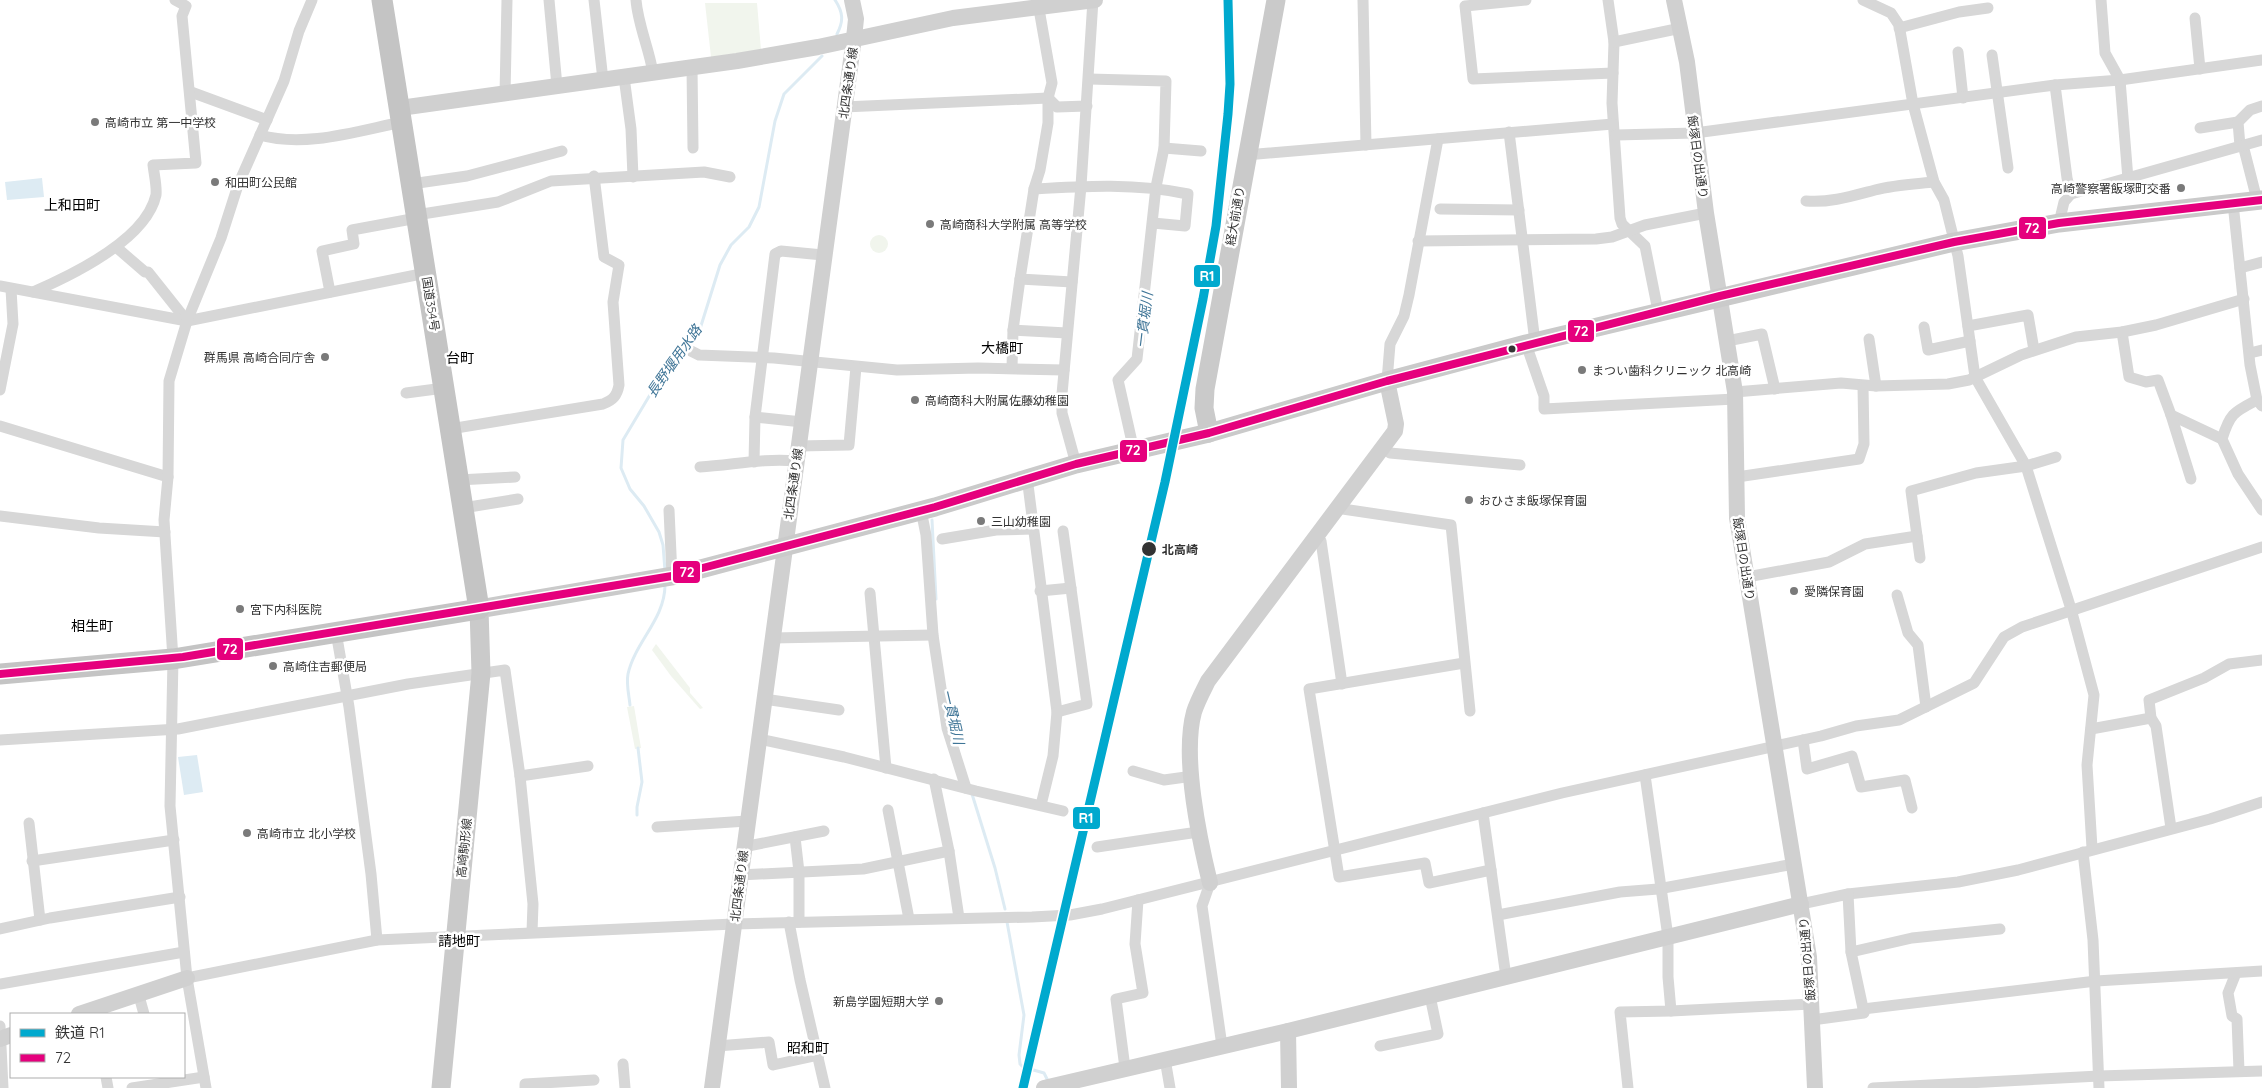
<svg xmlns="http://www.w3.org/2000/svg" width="2262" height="1088" font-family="Quicksand,'Noto Sans JP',sans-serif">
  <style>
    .green { fill: #f1f5ed }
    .water { fill: #ddebf3 }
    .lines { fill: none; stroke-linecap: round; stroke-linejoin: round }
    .stream { stroke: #ddebf3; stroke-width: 3 }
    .street { stroke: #d7d7d7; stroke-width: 11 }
    .secondary { stroke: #d0d0d0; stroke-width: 16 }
    .primary { stroke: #cacaca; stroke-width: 19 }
    .highway { stroke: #c4c4c4; stroke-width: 21 }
    .bus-1-casing { stroke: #fff; stroke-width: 11 }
    .bus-1 { stroke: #e5007d; stroke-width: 8 }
    .rail-1-casing { stroke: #fff; stroke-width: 12 }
    .rail-1 { stroke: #00a9ce; stroke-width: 9 }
    .poi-dot { fill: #7a7a7a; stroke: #fff; stroke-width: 2 }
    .bus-dot { fill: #333; stroke: #fff; stroke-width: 2 }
    .labels { text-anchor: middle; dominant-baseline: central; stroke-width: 5; stroke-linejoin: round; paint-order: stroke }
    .street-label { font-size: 12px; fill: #333; stroke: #fff }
    .poi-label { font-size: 12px; fill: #333; stroke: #fff; text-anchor: start }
    .stop-label { font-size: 12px; font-weight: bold; fill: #333; stroke: #fff; text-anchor: start }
    .neighbourhood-label { font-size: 14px; fill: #000; stroke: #fff }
    .water-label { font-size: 14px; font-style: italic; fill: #3f7597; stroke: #fff }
    .line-badge { stroke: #fff; stroke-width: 2 }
    .badge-label { font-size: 14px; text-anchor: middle; font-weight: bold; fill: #fff }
  </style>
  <rect width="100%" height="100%" fill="#fff"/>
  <g class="green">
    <path d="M705 3H757L761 50 711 57Z"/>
    <circle cx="879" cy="244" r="9"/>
    <path d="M656 644 690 688V693L703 708 700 709 671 676 652 650Z"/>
    <path d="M634 706 641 748 635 749 627 707Z"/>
  </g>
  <g class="water">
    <path d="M42 178 44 197 7 200 5 182Z"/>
    <path d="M197 755 203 792 184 795 178 757Z"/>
  </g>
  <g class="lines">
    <g class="stream">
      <path d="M835 0C843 12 844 21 837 34"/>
      <path d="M932 520 936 599"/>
      <path d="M665 571 663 545 659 532 644 506 630 489 621 468 623 440 666 368 700 329 720 265 731 245 749 227 759 207 775 121 784 94 822 56"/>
      <path d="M630 705C629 695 626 684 628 674 635 642 665 619 665 585"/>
      <path d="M951 717 957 742"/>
      <path d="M972 794 995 868 1005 909"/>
      <path d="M637 815V807L642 782 638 748"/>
      <path d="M1007 922 1024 1015 1019 1055 1020 1064 1023 1067 1044 1073 1049 1083"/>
    </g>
    <g class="street">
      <path d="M549 0 557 86"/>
      <path d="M594 0 603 80"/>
      <path d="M636 0C638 25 649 48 653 73"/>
      <path d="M1363 0 1366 145"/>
      <path d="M1526 0 1465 6 1473 79 1613 73"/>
      <path d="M1608 0 1614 42 1612 103 1620 218 1622 224 1645 246 1658 311"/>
      <path d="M1863 0 1891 13 1899 25 1913 104 1934 182 1944 200 1958 256 1975 377 2026 466 2071 609 2094 695 2087 765 2092 848"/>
      <path d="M2101 0 2105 53 2120 80 2128 179"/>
      <path d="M1039 9 1052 83 1048 98V123L1040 170 1034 189 1020 279 1072 282"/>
      <path d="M2195 18 2200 69"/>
      <path d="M1899 28 1959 12 1988 8"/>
      <path d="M1614 42 1681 28"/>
      <path d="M1958 52 1963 98"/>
      <path d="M1992 55 2008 168"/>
      <path d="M692 67 693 148"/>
      <path d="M624 77 631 129 633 177"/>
      <path d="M1089 79 1166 81 1164 148 1156 187 1137 359 1118 380 1134 451"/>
      <path d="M2055 85 2067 178 2071 194"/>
      <path d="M191 92 267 120"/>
      <path d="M505 94 507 0"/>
      <path d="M844 107 1048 98 1057 107 1087 106"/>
      <path d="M2200 128 2238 122"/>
      <path d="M1509 132 1535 342"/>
      <path d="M260 135C305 148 357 131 402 122"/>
      <path d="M1616 135 1695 133 2055 85 2120 80 2262 60"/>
      <path d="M2243 145 2257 200"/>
      <path d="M2240 146 2238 122 2250 110 2262 106"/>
      <path d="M1164 148 1201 151"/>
      <path d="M1246 155 1613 124"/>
      <path d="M411 184 467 176 562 151"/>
      <path d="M1034 189C1085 186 1137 183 1188 194L1185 226 1153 223"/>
      <path d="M1806 201C1830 203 1852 196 1875 190 1894 185 1915 184 1934 182"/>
      <path d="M2233 203 2250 365 2257 400 2262 406"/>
      <path d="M1440 209 1519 210"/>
      <path d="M416 215 498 202 551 181 704 172 730 177"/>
      <path d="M2059 223 2064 202 2071 194 2262 140"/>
      <path d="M1418 241 1596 239 1612 237 1645 225 1706 213"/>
      <path d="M116 247 145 272H148L187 321"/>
      <path d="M2240 268 2262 262"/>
      <path d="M0 286 187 321 426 273"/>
      <path d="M33 292C70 276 146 240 156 195 157 186 154 174 153 165L196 163 182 16 186 6 175 0"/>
      <path d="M330 292 322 251 354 244 352 230 417 218"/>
      <path d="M1968 326 2028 315 2034 350"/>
      <path d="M1924 327 1928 350 1970 341"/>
      <path d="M1013 330 1067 333"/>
      <path d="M2122 332 2129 377 2146 382 2158 380 2171 415 2222 439"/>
      <path d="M1869 339 1876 386"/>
      <path d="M1727 341 1762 334 1775 389"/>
      <path d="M1526 344 1544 396V409L1735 399"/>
      <path d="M691 351 699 355 774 358 897 370 978 368 1064 370"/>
      <path d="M2250 353 2262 350"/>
      <path d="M1012 368 1013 330 1020 279"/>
      <path d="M1387 381 1390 344 1404 316 1409 295 1438 139"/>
      <path d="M0 390 13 324 11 289"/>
      <path d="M1735 392 1841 383 1876 386 1948 384 1969 380 2021 355 2076 337 2122 332 2156 325 2244 299"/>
      <path d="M406 393 444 388"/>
      <path d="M2257 400C2234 412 2230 413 2222 439L2238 474 2262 510"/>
      <path d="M2171 415 2191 479"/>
      <path d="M755 417 802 422"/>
      <path d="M0 426 168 477"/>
      <path d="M450 429 603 404C613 400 617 396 619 385L613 302 619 265 604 257 594 176"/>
      <path d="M798 446 849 445 856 367"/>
      <path d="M1384 447 1390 453 1520 465"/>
      <path d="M754 462 755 417 775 254 781 251 823 255"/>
      <path d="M1076 464 1062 413V394L1081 186 1093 0"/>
      <path d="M700 467C733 465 764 458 796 461"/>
      <path d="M1027 477 1057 712 1053 756 1041 805"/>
      <path d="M1737 477 1859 459 1864 444 1863 386"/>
      <path d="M458 480 515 477"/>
      <path d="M463 508 518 499"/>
      <path d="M1336 508 1451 525 1470 711"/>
      <path d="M669 510 672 576"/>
      <path d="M921 510 926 535 933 635 947 728 966 788"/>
      <path d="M0 516 99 528 165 532"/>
      <path d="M1316 537 1321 541 1342 684"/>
      <path d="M942 539 996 530 1033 529"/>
      <path d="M1920 558 1911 491 1976 473 2026 466 2056 457"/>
      <path d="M1747 577 1829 562 1865 544 1917 536"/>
      <path d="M1040 591 1071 588"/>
      <path d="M870 593 886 768"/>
      <path d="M1897 595 1908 633 1918 645 1926 707"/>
      <path d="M336 632 349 707 371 874 377 940"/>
      <path d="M772 638 933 635"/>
      <path d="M1464 663 1309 689 1339 877 1425 863 1429 883 1491 870"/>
      <path d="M764 699 839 710"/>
      <path d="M1057 712 1087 704 1063 531"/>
      <path d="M2091 729 2151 718"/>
      <path d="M759 739 844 757 976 791 1063 811"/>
      <path d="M0 740 178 729 408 684 505 670 520 776 533 904 532 932"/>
      <path d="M1803 740 1807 769 1852 756 1861 787 1905 780 1912 808"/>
      <path d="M1133 771 1164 780 1193 776"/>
      <path d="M520 776 588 766"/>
      <path d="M934 779 949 851 959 918"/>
      <path d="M888 810 909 919"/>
      <path d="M1483 813 1506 977"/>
      <path d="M29 823 40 920"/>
      <path d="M657 827 747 821"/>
      <path d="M2171 828 2156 726 2151 718 2149 700 2204 678 2229 664 2262 660"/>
      <path d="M795 837 799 872V922"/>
      <path d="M743 847 824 831"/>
      <path d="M1097 847 1198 832"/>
      <path d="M2083 852 2093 940 2099 1088"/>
      <path d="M32 861 174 840"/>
      <path d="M739 875 863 869 949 851"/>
      <path d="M1210 883 1202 906 1222 1046"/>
      <path d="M1801 904 1848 894 1958 882 2018 870 2210 819 2262 802"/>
      <path d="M1498 915 1620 892 1658 889 1794 864"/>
      <path d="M789 922 800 980 825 1088"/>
      <path d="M0 929 50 918 180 897"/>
      <path d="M1851 952 1912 938 2000 929"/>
      <path d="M2236 973 2228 993 2232 1016 2237 1019 2239 1071"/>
      <path d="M187 978 377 940 734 924 1032 917 1070 915 1102 909 1562 793 1821 736 1856 726 1899 720 1974 683 2004 637 2022 627 2262 547"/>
      <path d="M0 984 184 952"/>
      <path d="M139 996 144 1014"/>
      <path d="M1863 1009 2096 981 2262 971"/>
      <path d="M1671 1011 1811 1004"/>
      <path d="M1812 1020 1864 1013 1851 952 1848 894"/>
      <path d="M0 1026 3 1088"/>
      <path d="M717 1046 769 1042 773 1065 819 1055"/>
      <path d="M1380 1046 1438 1034 1430 996"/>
      <path d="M1165 1059 1170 1088"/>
      <path d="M623 1064 625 1088"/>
      <path d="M1125 1068 1116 999 1143 993 1135 944 1138 900"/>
      <path d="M106 1077 108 1088"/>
      <path d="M132 1088 204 1077"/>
      <path d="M206 1088 187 978 170 806 173 659 164 520 168 477 169 381 187 321 221 238 238 185 284 81 299 31 312 0"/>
      <path d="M525 1088V1084L594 1080"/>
      <path d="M1628 1088 1620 1012 1671 1011 1668 977V937L1645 775"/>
      <path d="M1873 1088 2099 1076 2262 1071"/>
    </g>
    <g class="secondary">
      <path d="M1674 0 1687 62 1706 213 1735 392 1737 518 1809 957 1815 1088"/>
      <path d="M400 108 737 61 818 47 953 18 1095 0"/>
      <path d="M1210 883C1199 838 1182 756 1194 712 1197 702 1203 691 1208 681L1395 431 1396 424 1387 381"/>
      <path d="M79 1014 187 978"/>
      <path d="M1288 1031 1289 1088"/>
      <path d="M0 1039 11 1035"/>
      <path d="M712 1088 854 38 856 19 852 0"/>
      <path d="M1044 1088 1288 1031 1801 904"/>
    </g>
    <g class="primary">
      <path d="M1209 433 1204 408 1205 389 1276 0"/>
      <path d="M441 1088 481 673 479 609 678 575 935 507 1076 464 1209 433 1387 381 1526 344 1954 242 2059 223 2262 200"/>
    </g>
    <path class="highway" d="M0 674 173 659 479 609 382 0"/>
    <defs>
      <path id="bus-1" d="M0 674 183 657 672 576 935 507 1076 464 1209 433 1387 381 1720 296 1954 242 2059 223 2262 200"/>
    </defs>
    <use href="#bus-1" class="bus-1-casing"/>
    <use href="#bus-1" class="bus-1"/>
    <defs>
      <path id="rail-1" d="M1023 1088 1165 482 1203 299 1216 226 1228 114 1230 84 1228 0"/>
    </defs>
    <use href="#rail-1" class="rail-1-casing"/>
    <use href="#rail-1" class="rail-1"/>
  </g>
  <g class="poi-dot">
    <circle cx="95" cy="122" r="5"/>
    <circle cx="215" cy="182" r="5"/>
    <circle cx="2181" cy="188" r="5"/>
    <circle cx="930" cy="224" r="5"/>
    <circle cx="325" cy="357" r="5"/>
    <circle cx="1582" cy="370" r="5"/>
    <circle cx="915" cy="400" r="5"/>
    <circle cx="1469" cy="500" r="5"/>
    <circle cx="981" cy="521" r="5"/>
    <circle cx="1794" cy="591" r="5"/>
    <circle cx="240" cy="609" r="5"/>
    <circle cx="273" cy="666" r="5"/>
    <circle cx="247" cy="833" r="5"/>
    <circle cx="939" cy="1001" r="5"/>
  </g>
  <g class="bus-dot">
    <circle cx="1512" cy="349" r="4.5"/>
    <circle cx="1149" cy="549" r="8"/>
  </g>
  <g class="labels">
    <g class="street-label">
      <text transform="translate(848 83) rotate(-82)">北四条通り線</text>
      <text transform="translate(1698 157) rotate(82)">飯塚日の出通り</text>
      <text transform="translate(1235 216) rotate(-80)">経大前通り</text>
      <text transform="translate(431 304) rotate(81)">国道354号</text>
      <text transform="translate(793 484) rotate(-82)">北四条通り線</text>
      <text transform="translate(1744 559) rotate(81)">飯塚日の出通り</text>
      <text transform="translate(464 848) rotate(-84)">高崎駒形線</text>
      <text transform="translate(739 886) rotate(-83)">北四条通り線</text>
      <text transform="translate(1807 959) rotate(-95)">飯塚日の出通り</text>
    </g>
    <g class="poi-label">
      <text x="105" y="122">高崎市立 第一中学校</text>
      <text x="225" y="182">和田町公民館</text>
      <text x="2171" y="188" text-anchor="end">高崎警察署飯塚町交番</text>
      <text x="940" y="224">高崎商科大学附属 高等学校</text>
      <text x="315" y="357" text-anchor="end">群馬県 高崎合同庁舎</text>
      <text x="1592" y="370">まつい歯科クリニック 北高崎</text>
      <text x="925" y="400">高崎商科大附属佐藤幼稚園</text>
      <text x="1479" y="500">おひさま飯塚保育園</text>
      <text x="991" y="521">三山幼稚園</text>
      <text x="1804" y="591">愛隣保育園</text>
      <text x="250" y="609">宮下内科医院</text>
      <text x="283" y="666">高崎住吉郵便局</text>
      <text x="257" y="833">高崎市立 北小学校</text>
      <text x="929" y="1001" text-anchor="end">新島学園短期大学</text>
    </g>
    <g class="stop-label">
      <text x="1162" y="549">北高崎</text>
    </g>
    <g class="neighbourhood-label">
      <text x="72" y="205">上和田町</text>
      <text x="1002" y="348">大橋町</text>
      <text x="460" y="358">台町</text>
      <text x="92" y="626">相生町</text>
      <text x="459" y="941">請地町</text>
      <text x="808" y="1048">昭和町</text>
    </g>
    <g class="water-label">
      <text transform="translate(1144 320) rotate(-83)">一貫堀川</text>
      <text transform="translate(674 361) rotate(-55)">長野堰用水路</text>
      <text transform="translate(953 717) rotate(77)">一貫堀川</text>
    </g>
  </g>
  <g class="line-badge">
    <rect x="2018" y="216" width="29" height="24" rx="5" fill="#e5007d"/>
    <rect x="1193" y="264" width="28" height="24" rx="5" fill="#00a9ce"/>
    <rect x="1567" y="319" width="28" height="24" rx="5" fill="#e5007d"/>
    <rect x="1119" y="439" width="29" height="24" rx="5" fill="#e5007d"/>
    <rect x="672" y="560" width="29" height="24" rx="5" fill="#e5007d"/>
    <rect x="216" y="637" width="28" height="24" rx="5" fill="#e5007d"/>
    <rect x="1072" y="806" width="29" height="24" rx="5" fill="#00a9ce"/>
  </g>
  <g class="badge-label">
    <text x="2032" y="233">72</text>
    <text x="1207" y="281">R1</text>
    <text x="1581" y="336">72</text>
    <text x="1133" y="455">72</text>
    <text x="687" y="577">72</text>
    <text x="230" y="654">72</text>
    <text x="1086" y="823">R1</text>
  </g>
  <rect x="10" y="1013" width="175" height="65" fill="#ffffff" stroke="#adadad"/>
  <rect x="20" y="1029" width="25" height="8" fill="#00a9ce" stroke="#adadad"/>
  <text x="55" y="1038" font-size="15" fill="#333333">鉄道 R1</text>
  <rect x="20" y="1054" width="25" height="8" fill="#e5007d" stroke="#adadad"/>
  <text x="55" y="1063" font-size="15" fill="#333333">72</text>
</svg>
